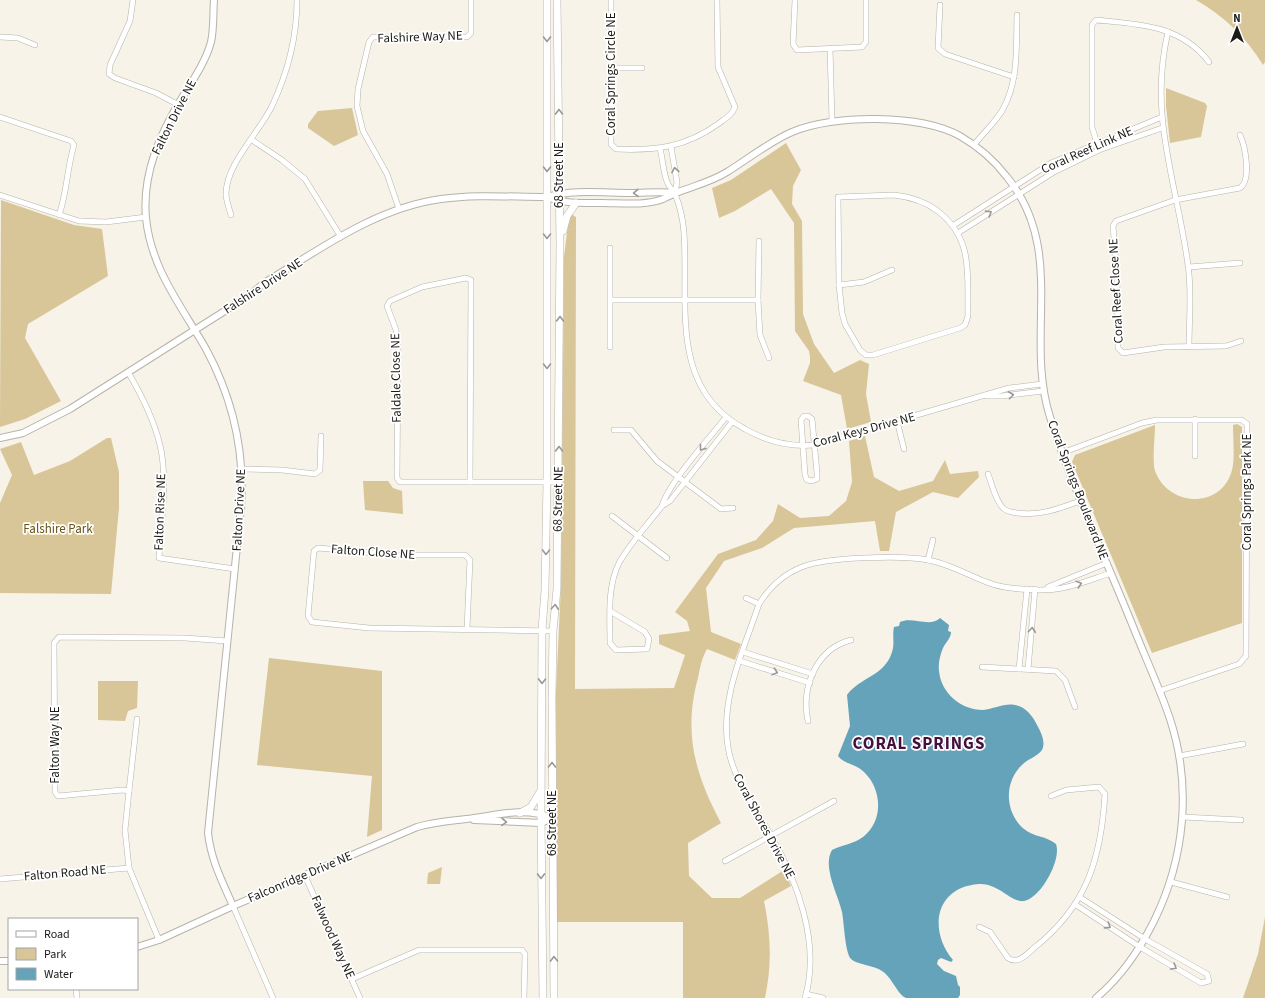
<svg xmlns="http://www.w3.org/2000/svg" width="1265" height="998" font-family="'Source Sans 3',sans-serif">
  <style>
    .green { fill: #d8c698 }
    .water { fill: #64a3ba }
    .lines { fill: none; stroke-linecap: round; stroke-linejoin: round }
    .minor-casing { stroke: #b7b3aa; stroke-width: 6 }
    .tertiary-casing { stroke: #b7b3aa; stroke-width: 8 }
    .secondary-casing { stroke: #b7b3aa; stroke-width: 8 }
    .minor { stroke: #fff; stroke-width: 5 }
    .tertiary { stroke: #fff; stroke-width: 6 }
    .secondary { stroke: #fff; stroke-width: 7 }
    .oneway { stroke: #999897 }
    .labels { text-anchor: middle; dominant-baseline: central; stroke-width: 3.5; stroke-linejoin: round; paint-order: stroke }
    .street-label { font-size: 13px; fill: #1c1b17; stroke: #fff }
    .park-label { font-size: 13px; fill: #695416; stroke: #fff }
    .district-label { font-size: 17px; font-weight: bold; letter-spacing: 1px; fill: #45103e; stroke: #fff }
  </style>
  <rect width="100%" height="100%" fill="#f7f3e8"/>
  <g class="green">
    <path d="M1196 0H1265V62L1263 65C1246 37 1224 16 1196 0Z"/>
    <path d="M1166 88 1205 103 1207 106 1201 137 1170 143 1166 106Z"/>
    <path d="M352 108 358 135 334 146 308 128V124L318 111Z"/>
    <path d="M786 143 801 170 793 186 792 204 802 221 803 314 814 344 834 373 860 360 869 364 866 394 871 422 847 429 841 395 803 381 810 363V357L809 351 795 331 794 223 771 189 735 211 719 218 712 188 731 180Z"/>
    <path d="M1 200 74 225 102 229 108 276 28 324 25 338 61 401 25 419 0 427Z"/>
    <path d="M571 214 576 217 575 689 674 688 685 655 659 644V635L690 631 687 621 675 612 718 554 756 540 773 521 778 504 800 518 829 516 846 501 852 482 849 441 865 436 874 477 899 491 933 481 945 460 950 474 978 471 979 477 958 498 933 492 896 512 889 551H880L875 521 794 528 762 548 724 561 706 588 711 632 741 644 735 660 707 649C702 657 700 668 698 678 683 733 695 774 721 823L688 843 689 876 712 898H740L784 870 791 886 764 901C771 935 772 965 765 998H683V922H557L556 691 561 585 564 257 568 224Z"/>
    <path d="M1237 424 1242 427V623L1152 653 1072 462 1075 455 1155 425C1155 437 1152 461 1155 471 1169 508 1222 509 1232 470 1235 460 1233 436 1233 425Z"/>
    <path d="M107 438H111L119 472V508L111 594 0 593V503L12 475 0 449 21 442 34 475 70 461Z"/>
    <path d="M363 481H388L393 488 402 491 403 514 365 510Z"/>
    <path d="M269 658 382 671V830L367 837 372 776 257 765Z"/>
    <path d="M98 681H138L137 708 128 711 125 721 98 720Z"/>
    <path d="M442 867 440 884H427L428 873Z"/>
    <path d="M1265 917V998H1243L1258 954Z"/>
  </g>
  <path class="water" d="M940 618 949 625 948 631 951 632C951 638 946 642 943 648 940 655 938 664 939 671 941 693 961 710 983 710 994 709 1004 703 1015 705 1025 706 1033 716 1037 725 1041 732 1046 742 1042 750 1038 756 1028 759 1023 764 1004 781 1004 812 1024 829 1033 837 1047 836 1056 844 1062 860 1040 899 1024 901 1011 903 999 883 979 884 935 887 928 930 953 960L951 962 941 958 938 960 937 964 944 971 956 976 958 985 960 987V995L958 998H906C897 994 892 977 882 971 874 965 857 965 851 959 845 953 844 922 842 912 838 894 822 867 832 850 842 845 854 844 863 837 884 821 882 789 864 772 856 764 844 764 838 756L850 726 847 695C860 677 885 676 892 652 895 644 892 635 894 627L899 626 900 622C912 616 930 628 940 618Z"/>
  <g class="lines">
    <defs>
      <g id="minor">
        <path d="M133 0 130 21 110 65 109 74 115 78 156 93 177 104"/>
        <path d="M611 0V144L616 149C656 151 686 147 718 124 726 118 732 115 735 107L718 67 717 0"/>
        <path d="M795 0 793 44 797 50 862 47 866 42V0"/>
        <path d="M940 5 938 48 945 54 1014 77"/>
        <path d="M1168 32C1148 116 1177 183 1188 265 1192 291 1189 320 1189 347"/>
        <path d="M0 37 18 38 35 45"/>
        <path d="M830 48 832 121"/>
        <path d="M612 68H642"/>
        <path d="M0 117 71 141 74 145C67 168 67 193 59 215"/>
        <path d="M1240 135C1245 146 1252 180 1240 188L1175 200 1116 221 1113 226 1117 275 1118 348 1123 353 1164 347 1226 346 1241 341"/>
        <path d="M252 140 282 160 305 179 341 237"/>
        <path d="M974 145C983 133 996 122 1003 109 1019 80 1016 47 1017 15"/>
        <path d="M671 147 677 182 675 193"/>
        <path d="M660 149C663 159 663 174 668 184 670 188 673 190 675 194 680 206 683 220 684 233 689 304 668 388 745 429 766 441 790 447 814 445L1009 388 1042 384"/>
        <path d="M1099 150 1092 127V25L1096 20C1138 24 1181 25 1209 62"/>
        <path d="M0 195 79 221 106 222 146 217"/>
        <path d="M894 195C911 197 925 201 939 212 974 240 967 276 968 316L965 325 960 328 873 355H866L860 350 845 324 842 313 839 285 838 197Z"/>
        <path d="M399 209 387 174 363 131 357 106 358 89 369 42 373 37H467L471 33V0"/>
        <path d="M231 215C229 208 226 200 226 194 226 164 259 133 272 106 288 72 297 37 297 0"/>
        <path d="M954 225 1051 163 1162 117"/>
        <path d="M958 233 1054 172 1099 150 1162 128"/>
        <path d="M759 241 758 300 760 335 769 358"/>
        <path d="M1189 267 1240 263"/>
        <path d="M466 278 471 280 470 482H400L397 478 398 345 396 330 387 306 390 301 422 287Z"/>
        <path d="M839 285 864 282 892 270"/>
        <path d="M611 300H758"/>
        <path d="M610 347V248"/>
        <path d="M128 372C141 394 154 420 160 445 168 478 161 524 159 558L235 569"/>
        <path d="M986 396H1002L1043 391"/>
        <path d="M804 416H808L812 419 817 473V479L812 481 807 480 805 475 801 420Z"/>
        <path d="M897 421 904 449"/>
        <path d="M614 430H631L657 461 721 509 733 508"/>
        <path d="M1062 453 1142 423 1157 420H1242L1247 424 1246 656 1239 664 1159 691"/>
        <path d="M1195 456V419"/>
        <path d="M242 469 282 470 315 474 320 470 321 436"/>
        <path d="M988 474C992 484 995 500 1003 508 1007 512 1012 512 1017 513 1040 516 1058 509 1080 501"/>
        <path d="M470 482H558"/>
        <path d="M662 506C669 482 709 439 726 417"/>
        <path d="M612 516 667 558"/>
        <path d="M928 560 933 540"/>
        <path d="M1048 587 1107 563"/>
        <path d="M746 598 759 604"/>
        <path d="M610 611 645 632 649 639 647 649 616 650 610 643C610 617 607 587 619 563 630 543 648 524 662 506L670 501 732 422"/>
        <path d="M467 629 470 560 465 555H396L318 548 314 551 308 616 312 622 369 628 553 631"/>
        <path d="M743 652 813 674"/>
        <path d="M740 661 810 683"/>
        <path d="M982 667 1056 671 1065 680 1075 707"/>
        <path d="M1019 669 1027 589"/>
        <path d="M1028 669 1035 589"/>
        <path d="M808 721C801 687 816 649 851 640"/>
        <path d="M1179 756 1243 744"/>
        <path d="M129 791 137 719"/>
        <path d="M1183 817 1241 820"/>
        <path d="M725 861 834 801"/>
        <path d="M305 876 360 998"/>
        <path d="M0 879 129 868"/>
        <path d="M1171 882 1227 897"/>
        <path d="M1076 905 1140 947 1201 983 1209 981 1207 974 1145 939 1081 898"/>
        <path d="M233 906 273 998"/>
        <path d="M979 927 990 932 1008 958C1018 965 1027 954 1034 948 1087 906 1101 859 1105 794L1099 787 1066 790 1051 796"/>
        <path d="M159 940 129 868 125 830 129 791 122 790 58 796 55 792 54 643 59 637 185 638 227 641"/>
        <path d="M352 979 419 950H522L525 954 524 998"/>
        <path d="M76 989 77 998"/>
        <path d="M806 994 823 998"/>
        <path d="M805 998C821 943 797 880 770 834 754 806 733 779 728 747 720 698 744 649 759 604 769 588 784 574 802 567 826 557 902 555 928 560 957 565 981 585 1011 588 1025 590 1049 591 1062 588 1079 585 1095 578 1111 573"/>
      </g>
      <g id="tertiary">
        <path d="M214 0C213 13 214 29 211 42 206 61 193 80 183 96 160 133 142 174 146 218 151 269 182 307 206 349 233 399 245 451 241 507L208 833C211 860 222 881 233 906"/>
        <path d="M547 197C565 204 582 203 601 203 620 203 645 206 663 199 667 197 671 195 676 193 693 186 711 182 727 172 748 159 769 142 792 132 833 114 921 114 960 136 979 147 994 160 1007 177 1067 251 1024 335 1050 417 1073 490 1106 559 1134 629 1146 659 1160 689 1170 719 1192 786 1185 858 1154 921 1140 949 1121 977 1096 998"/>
        <path d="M0 438 23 433 70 409 250 295 264 283C319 250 375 208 441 199 476 194 511 197 547 197 573 189 604 193 631 193 646 193 660 191 675 193"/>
        <path d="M474 820 541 823 552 818"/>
        <path d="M137 947 159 940 233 906 417 827C434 822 449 821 466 819 494 816 525 806 552 818"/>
        <path d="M0 961H9"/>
      </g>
      <g id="secondary">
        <path d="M563 231 567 216 576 203"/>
        <path d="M520 813 531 807 540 792"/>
        <path d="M543 998 541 813 542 630 545 590 547 482V0"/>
        <path d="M554 998 552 699 553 631 557 589 560 245 557 0"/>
      </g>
    </defs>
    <use href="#minor" class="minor-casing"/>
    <use href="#tertiary" class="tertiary-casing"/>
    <use href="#secondary" class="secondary-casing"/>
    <use href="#minor" class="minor"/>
    <use href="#tertiary" class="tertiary"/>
    <use href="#secondary" class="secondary"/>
  </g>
  <defs><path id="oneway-chevron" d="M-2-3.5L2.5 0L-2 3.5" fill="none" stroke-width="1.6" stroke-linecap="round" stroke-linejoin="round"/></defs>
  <g class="oneway">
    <use href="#oneway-chevron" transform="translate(547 39) rotate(90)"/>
    <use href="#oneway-chevron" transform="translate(559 112) rotate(-91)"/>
    <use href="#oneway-chevron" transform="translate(547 169) rotate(90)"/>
    <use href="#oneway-chevron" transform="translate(675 170) rotate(-100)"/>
    <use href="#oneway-chevron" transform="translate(636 193) rotate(178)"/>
    <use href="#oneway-chevron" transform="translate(989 213) rotate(-32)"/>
    <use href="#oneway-chevron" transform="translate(547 236) rotate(90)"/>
    <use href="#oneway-chevron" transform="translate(560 319) rotate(-90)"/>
    <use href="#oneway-chevron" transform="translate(547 366) rotate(90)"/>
    <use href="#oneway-chevron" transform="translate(1011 395) rotate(-7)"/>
    <use href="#oneway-chevron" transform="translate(702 448) rotate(128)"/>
    <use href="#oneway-chevron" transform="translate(559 449) rotate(-90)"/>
    <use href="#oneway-chevron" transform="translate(546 552) rotate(91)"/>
    <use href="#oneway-chevron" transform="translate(1079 584) rotate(-18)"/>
    <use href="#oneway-chevron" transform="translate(555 607) rotate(-85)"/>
    <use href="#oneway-chevron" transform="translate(1032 630) rotate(-85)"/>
    <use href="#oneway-chevron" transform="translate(775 672) rotate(18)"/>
    <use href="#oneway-chevron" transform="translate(542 681) rotate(91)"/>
    <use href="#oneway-chevron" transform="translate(552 765) rotate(-90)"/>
    <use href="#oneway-chevron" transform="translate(504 822) rotate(3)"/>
    <use href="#oneway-chevron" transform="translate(541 876) rotate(89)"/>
    <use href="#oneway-chevron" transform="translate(1108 926) rotate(33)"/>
    <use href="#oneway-chevron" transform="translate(554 959) rotate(-91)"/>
    <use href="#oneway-chevron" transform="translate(1174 967) rotate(30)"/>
  </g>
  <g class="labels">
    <g class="street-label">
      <text transform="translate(420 37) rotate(-2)">Falshire Way NE</text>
      <text transform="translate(611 74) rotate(-90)">Coral Springs Circle NE</text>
      <text transform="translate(174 117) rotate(-63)">Falton Drive NE</text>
      <text transform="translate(1087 150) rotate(-24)">Coral Reef Link NE</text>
      <text transform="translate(559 175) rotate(-90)">68 Street NE</text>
      <text transform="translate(263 286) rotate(-33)">Falshire Drive NE</text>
      <text transform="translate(1116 291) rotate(-93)">Coral Reef Close NE</text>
      <text transform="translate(396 378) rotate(-91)">Faldale Close NE</text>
      <text transform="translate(864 430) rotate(-15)">Coral Keys Drive NE</text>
      <text transform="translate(1078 490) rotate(69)">Coral Springs Boulevard NE</text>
      <text transform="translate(1247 492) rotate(-90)">Coral Springs Park NE</text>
      <text transform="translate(558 499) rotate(-89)">68 Street NE</text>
      <text transform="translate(239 510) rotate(-87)">Falton Drive NE</text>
      <text transform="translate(160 512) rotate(-88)">Falton Rise NE</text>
      <text transform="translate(373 552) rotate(4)">Falton Close NE</text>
      <text transform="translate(55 745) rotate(-90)">Falton Way NE</text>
      <text transform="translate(552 823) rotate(-90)">68 Street NE</text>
      <text transform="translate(764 826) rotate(62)">Coral Shores Drive NE</text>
      <text transform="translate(65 873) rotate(-5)">Falton Road NE</text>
      <text transform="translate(300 877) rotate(-23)">Falconridge Drive NE</text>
      <text transform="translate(333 937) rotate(66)">Falwood Way NE</text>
    </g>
    <g class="park-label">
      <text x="58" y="529">Falshire Park</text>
    </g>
    <g class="district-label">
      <text x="919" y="744">CORAL SPRINGS</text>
    </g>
  </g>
  <rect x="8" y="918" width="130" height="72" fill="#ffffff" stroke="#a4a4a2"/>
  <rect x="16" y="931" width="20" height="6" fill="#ffffff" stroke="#a4a4a2"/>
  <text x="44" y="938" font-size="12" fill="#1c1b17">Road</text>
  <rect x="16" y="948" width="20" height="12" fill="#d8c698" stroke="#a4a4a2"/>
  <text x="44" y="958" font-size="12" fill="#1c1b17">Park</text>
  <rect x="16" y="968" width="20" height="12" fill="#64a3ba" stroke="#a4a4a2"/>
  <text x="44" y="978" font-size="12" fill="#1c1b17">Water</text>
  <g transform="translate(1237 28)" stroke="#ffffff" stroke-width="3" paint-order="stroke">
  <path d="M0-3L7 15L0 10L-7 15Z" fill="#1c1b17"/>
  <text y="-6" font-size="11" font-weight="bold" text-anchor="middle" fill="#1c1b17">N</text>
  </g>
</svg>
